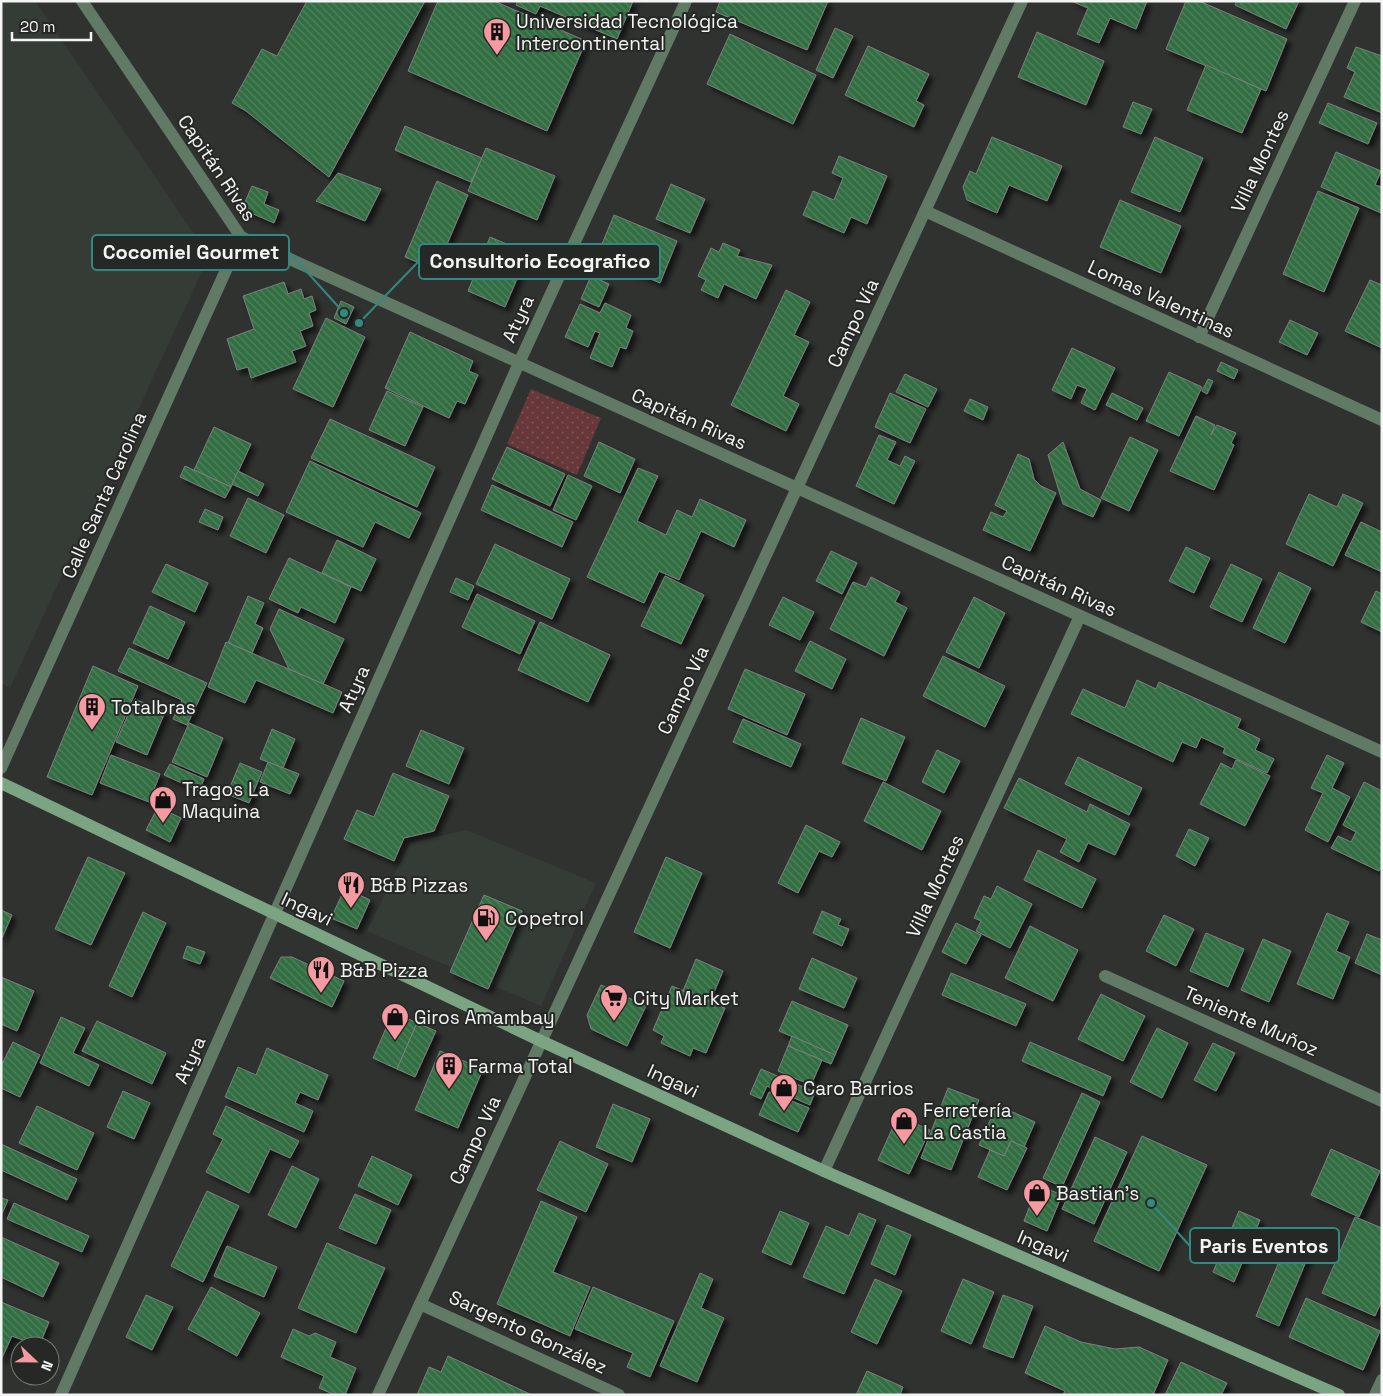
<svg xmlns="http://www.w3.org/2000/svg" width="1383" height="1396" font-family="'Space Grotesk',sans-serif">
  <style>
    .built { fill: #353c36 }
    .grass { fill: url(#grass-dots) }
    .building { fill: url(#building-back-hatch); stroke: #7d7f7d; filter: url(#shadow) }
    .lines { fill: none; stroke-linecap: round; stroke-linejoin: round }
    .minor { stroke: #617a66; stroke-width: 12 }
    .secondary { stroke: #7ba483; stroke-width: 12 }
    .labels { text-anchor: middle; dominant-baseline: central; stroke-width: 4; stroke-linejoin: round; paint-order: stroke }
    .poi-label { font-size: 19px; fill: #f3f4f3; stroke: #262826; text-anchor: start }
    .street-label { font-size: 19px; fill: #f3f4f3; stroke: #262826 }
    .leader { fill: none; stroke: #318982; stroke-width: 2 }
    .callout-dot { fill: #318982; stroke: #262826; stroke-width: 2 }
    .callout { fill: #262826; stroke: #318982; stroke-width: 2 }
    .callout-label { font-size: 20px; text-anchor: middle; font-weight: bold; fill: #f3f4f3 }
  </style>
  <defs>
    <pattern id="grass-dots" width="8" height="8" patternUnits="userSpaceOnUse" patternTransform="scale(1.25)"><rect width="8" height="8" fill="#67373a"/><path d="M2 2h.1M6 6h.1" fill="none" stroke="#7d5557" stroke-width="1.8" stroke-linecap="round"/></pattern>
    <pattern id="building-back-hatch" width="6" height="6" patternUnits="userSpaceOnUse" patternTransform="scale(1.25)"><rect width="6" height="6" fill="#316e42"/><path d="M-1 5l2 2M0 0l6 6M5-1l2 2" fill="none" stroke="#4f835e"/></pattern>
    <filter id="shadow"><feDropShadow dx="4.5" dy="4.5" stdDeviation="2.5" flood-color="#0009"/></filter>
  </defs>
  <rect width="100%" height="100%" fill="#303230"/>
  <g class="built">
    <path d="M1 1H35L209 256 10 688 1 683Z"/>
    <path d="M466 830 596 883 541 1006 367 931 410 843Z"/>
  </g>
  <path class="grass" d="M531 389 601 418 577 475 507 444Z"/>
  <g class="building">
    <path d="M307 1H425L329 177 246 111 232 103 262 49 277 56Z"/>
    <path d="M438 1H494L586 41 547 131 408 71Z"/>
    <path d="M518 1H633L617 39 540 6 536 14 516 5Z"/>
    <path d="M720 1H828L807 50 716 12Z"/>
    <path d="M1071 1H1147L1136 29 1110 18 1099 43 1077 34 1088 8Z"/>
    <path d="M1186 1H1199L1287 39 1266 91 1166 49Z"/>
    <path d="M1237 1H1299L1286 29 1235 5Z"/>
    <path d="M835 28 853 36 833 78 816 70Z"/>
    <path d="M1037 32 1104 61 1086 105 1018 77Z"/>
    <path d="M730 34 816 75 793 124 707 84Z"/>
    <path d="M868 46 929 74 916 101 924 105 914 127 845 95Z"/>
    <path d="M1356 47 1382 56V113L1344 97 1355 72 1347 68Z"/>
    <path d="M1206 65 1261 89 1242 133 1187 110Z"/>
    <path d="M1133 102 1152 109 1141 134 1123 127Z"/>
    <path d="M1328 103 1377 123 1368 144 1319 123Z"/>
    <path d="M405 126 482 158 471 182 395 150Z"/>
    <path d="M992 137 1062 166 1047 201 1009 185 997 213 967 200 963 187 970 171 976 174Z"/>
    <path d="M1155 137 1203 158 1180 212 1131 192Z"/>
    <path d="M486 148 555 176 537 220 468 191Z"/>
    <path d="M1336 152 1381 171 1375 185 1382 187 1381 213 1321 187Z"/>
    <path d="M839 156 887 176 867 224 851 217 844 233 803 215 813 191 834 200 843 178 832 173Z"/>
    <path d="M338 173 381 189 365 221 316 201Z"/>
    <path d="M437 181 468 195 436 270 405 257Z"/>
    <path d="M671 184 705 199 690 233 656 219Z"/>
    <path d="M252 186 268 192 264 204 279 210 274 223 242 209Z"/>
    <path d="M1318 191 1359 208 1324 292 1283 274Z"/>
    <path d="M1120 200 1181 226 1161 273 1100 247Z"/>
    <path d="M614 215 677 241 660 283 597 256Z"/>
    <path d="M490 237 528 253 505 307 468 291Z"/>
    <path d="M723 243 740 250 737 256 772 265 756 299 724 284 718 298 701 290 706 280 698 276 711 248 719 252Z"/>
    <path d="M591 276 609 284 599 307 581 299Z"/>
    <path d="M1370 280 1382 285V348L1345 331Z"/>
    <path d="M284 282 288 294 301 289 304 299 312 296 316 310 309 313 313 326 300 331 306 346 292 351 296 362 251 378 248 367 237 370 227 339 254 329 243 296Z"/>
    <path d="M786 290 810 302 794 335 809 342 783 396 799 404 786 431 731 405Z"/>
    <path d="M341 301 354 307 346 324 334 318Z"/>
    <path d="M605 303 631 315 626 328 633 331 626 349 620 347 612 367 590 358 600 333 595 331 588 347 565 337 580 304 600 313Z"/>
    <path d="M326 318 365 337 333 407 293 389Z"/>
    <path d="M1290 320 1318 333 1307 355 1279 342Z"/>
    <path d="M410 332 473 361 469 371 478 375 465 404 457 401 449 418 385 388Z"/>
    <path d="M1072 348 1115 368 1095 410 1081 403 1087 389 1077 385 1071 399 1052 390Z"/>
    <path d="M1221 362 1238 370 1234 379 1217 371Z"/>
    <path d="M1169 372 1202 387 1179 436 1146 421Z"/>
    <path d="M905 374 937 389 928 407 896 392Z"/>
    <path d="M1208 379 1213 381 1207 394 1202 391Z"/>
    <path d="M387 391 423 407 405 446 369 430Z"/>
    <path d="M890 393 926 409 910 443 875 427Z"/>
    <path d="M1112 393 1143 408 1137 420 1106 405Z"/>
    <path d="M970 399 988 407 983 420 964 411Z"/>
    <path d="M1196 416 1215 425 1211 435 1217 425 1236 433 1231 443 1234 445 1214 490 1170 471Z"/>
    <path d="M330 419 435 467 417 507 311 458Z"/>
    <path d="M214 427 251 444 231 487 194 470Z"/>
    <path d="M879 435 896 442 887 460 900 466 905 456 915 461 894 504 856 486Z"/>
    <path d="M1130 437 1158 450 1129 511 1101 498Z"/>
    <path d="M599 442 635 459 620 493 584 476Z"/>
    <path d="M1063 442 1080 489 1101 500 1093 517 1063 504 1048 455Z"/>
    <path d="M507 447 565 474 550 506 492 479Z"/>
    <path d="M1018 454 1029 459 1034 479 1041 486 1056 493 1030 551 983 530 991 512 1003 517 1007 511 995 505Z"/>
    <path d="M310 461 421 513 409 538 375 522 363 547 286 512Z"/>
    <path d="M185 466 231 487 225 498 180 477Z"/>
    <path d="M638 468 658 476 637 521 666 535 677 510 692 517 700 499 746 520 734 547 701 531 679 580 659 571 644 603 587 577Z"/>
    <path d="M238 471 264 484 258 496 232 484Z"/>
    <path d="M568 475 592 486 576 520 553 510Z"/>
    <path d="M492 485 573 522 562 547 481 510Z"/>
    <path d="M1309 494 1337 507 1343 494 1363 503 1333 566 1286 544Z"/>
    <path d="M248 498 284 515 266 553 230 536Z"/>
    <path d="M205 509 223 517 218 530 199 522Z"/>
    <path d="M1361 522 1382 532V572L1345 555Z"/>
    <path d="M337 540 376 559 361 591 322 573Z"/>
    <path d="M495 544 570 579 552 619 476 584Z"/>
    <path d="M1186 547 1210 558 1194 593 1169 581Z"/>
    <path d="M831 551 857 563 842 594 816 581Z"/>
    <path d="M289 558 351 587 335 623 301 607 298 613 269 599Z"/>
    <path d="M166 564 208 583 195 612 152 592Z"/>
    <path d="M1231 564 1262 579 1242 622 1210 607Z"/>
    <path d="M1279 572 1311 588 1285 643 1253 628Z"/>
    <path d="M665 576 704 595 681 644 641 626Z"/>
    <path d="M871 577 900 592 895 602 907 608 884 656 830 629 853 582 866 587Z"/>
    <path d="M456 578 474 586 468 600 450 592Z"/>
    <path d="M1376 591 1382 594V632L1361 622Z"/>
    <path d="M477 594 535 621 520 654 462 627Z"/>
    <path d="M248 596 264 603 255 624 263 628 252 653 228 643Z"/>
    <path d="M783 597 814 612 800 640 769 625Z"/>
    <path d="M974 597 1005 613 979 668 946 652Z"/>
    <path d="M150 606 185 622 168 659 133 643Z"/>
    <path d="M279 609 344 639 323 684 289 669 270 629Z"/>
    <path d="M540 622 610 655 588 702 518 670Z"/>
    <path d="M810 641 846 659 832 689 795 671Z"/>
    <path d="M226 642 342 692 333 713 256 680 245 703 208 687Z"/>
    <path d="M129 648 207 683 187 725 173 719 182 700 118 671Z"/>
    <path d="M943 656 1005 686 985 727 923 696Z"/>
    <path d="M93 666 138 686 92 795 47 777Z"/>
    <path d="M745 669 805 694 787 735 728 709Z"/>
    <path d="M1137 680 1156 689 1159 682 1241 719 1237 728 1260 739 1255 750 1274 759 1267 773 1223 753 1225 748 1201 737 1196 748 1182 742 1173 762 1071 714 1083 689 1125 708Z"/>
    <path d="M135 699 165 712 147 755 116 742Z"/>
    <path d="M861 718 905 737 886 781 842 763Z"/>
    <path d="M743 719 801 744 791 767 733 742Z"/>
    <path d="M189 723 223 738 207 777 172 762Z"/>
    <path d="M272 729 295 739 283 768 260 759Z"/>
    <path d="M421 730 464 748 449 784 406 766Z"/>
    <path d="M937 750 960 761 944 793 922 782Z"/>
    <path d="M111 755 160 774 149 802 100 783Z"/>
    <path d="M1327 755 1344 763 1332 788 1350 797 1328 842 1305 830 1323 793 1311 788Z"/>
    <path d="M1078 757 1142 788 1129 815 1065 784Z"/>
    <path d="M1236 760 1270 776 1245 826 1200 804 1221 763 1232 769Z"/>
    <path d="M268 762 299 774 290 794 260 782Z"/>
    <path d="M240 763 262 772 249 803 227 794Z"/>
    <path d="M170 764 204 779 199 791 164 775Z"/>
    <path d="M393 773 449 796 434 831 404 838 394 861 344 839 357 810 374 817Z"/>
    <path d="M1019 778 1087 812 1090 804 1130 824 1115 855 1088 843 1079 862 1060 852 1067 839 1004 808Z"/>
    <path d="M883 782 941 811 922 850 864 821Z"/>
    <path d="M1364 782 1382 791V866L1379 871 1331 848 1338 836 1351 842 1356 832 1343 825Z"/>
    <path d="M158 807 181 818 170 842 146 830Z"/>
    <path d="M806 825 840 842 832 857 819 851 798 893 778 883Z"/>
    <path d="M1189 829 1209 838 1195 866 1176 856Z"/>
    <path d="M1038 850 1096 879 1082 908 1024 880Z"/>
    <path d="M88 857 125 873 91 945 55 929Z"/>
    <path d="M666 857 702 873 670 948 634 932Z"/>
    <path d="M997 886 1032 904 1010 948 976 931 981 921 974 918 984 896 991 899Z"/>
    <path d="M345 888 370 900 357 929 331 918Z"/>
    <path d="M484 895 522 911 488 989 450 972Z"/>
    <path d="M1 910 12 915 2 938H1Z"/>
    <path d="M822 911 841 919 838 925 849 929 842 946 813 933Z"/>
    <path d="M143 912 166 923 132 997 109 986Z"/>
    <path d="M1327 913 1349 922 1336 951 1350 957 1333 999 1297 984Z"/>
    <path d="M1164 915 1194 929 1176 966 1146 951Z"/>
    <path d="M956 923 981 935 966 964 942 952Z"/>
    <path d="M1030 926 1078 950 1053 1001 1005 978Z"/>
    <path d="M1206 933 1244 949 1228 987 1190 971Z"/>
    <path d="M1367 934 1382 940V975L1355 963Z"/>
    <path d="M1263 939 1291 951 1269 1002 1241 990Z"/>
    <path d="M187 946 205 952 200 964 183 958Z"/>
    <path d="M281 957H292L344 981 332 1007 270 978Z"/>
    <path d="M812 958 857 978 844 1008 799 989Z"/>
    <path d="M696 959 723 971 710 1002 683 991Z"/>
    <path d="M951 973 1026 1004 1016 1026 942 995Z"/>
    <path d="M1 977 34 991 17 1031 1 1024Z"/>
    <path d="M601 985 646 1006 627 1046 591 1029 587 1015Z"/>
    <path d="M672 986 725 1008 706 1053 693 1048 690 1056 661 1043 664 1036 653 1030Z"/>
    <path d="M1101 994 1145 1016 1123 1061 1078 1039Z"/>
    <path d="M792 1001 848 1025 835 1055 779 1031Z"/>
    <path d="M393 1012 417 1023 397 1069 373 1058Z"/>
    <path d="M61 1017 85 1028 73 1053 99 1065 89 1086 40 1063Z"/>
    <path d="M97 1021 166 1053 152 1084 82 1051Z"/>
    <path d="M417 1023 436 1031 415 1077 397 1069Z"/>
    <path d="M1157 1028 1188 1043 1162 1098 1130 1082Z"/>
    <path d="M792 1036 835 1055 831 1064 788 1046Z"/>
    <path d="M13 1042 40 1055 20 1097 1 1088V1066Z"/>
    <path d="M1030 1042 1111 1077 1103 1096 1022 1061Z"/>
    <path d="M1213 1043 1235 1053 1216 1091 1194 1080Z"/>
    <path d="M788 1046 822 1060 811 1085 778 1071Z"/>
    <path d="M267 1048 328 1075 318 1100 300 1092 295 1103 313 1111 304 1132 225 1097 238 1067 256 1075Z"/>
    <path d="M440 1051 483 1069 458 1128 415 1110Z"/>
    <path d="M761 1069 815 1092 810 1105 767 1086 761 1099 750 1094Z"/>
    <path d="M948 1088 979 1100 951 1170 921 1158Z"/>
    <path d="M123 1091 150 1103 134 1139 107 1127Z"/>
    <path d="M769 1092 809 1108 798 1132 759 1115Z"/>
    <path d="M1082 1093 1100 1102 1062 1187 1043 1178Z"/>
    <path d="M613 1104 650 1119 632 1162 596 1147Z"/>
    <path d="M997 1105 1035 1122 1024 1147 1011 1141 1004 1156 979 1145Z"/>
    <path d="M37 1106 94 1133 77 1170 19 1143Z"/>
    <path d="M226 1106 299 1141 290 1158 270 1149 249 1193 206 1172 223 1139 213 1134Z"/>
    <path d="M898 1116 930 1130 909 1174 878 1160Z"/>
    <path d="M1142 1136 1207 1165 1159 1271 1094 1241Z"/>
    <path d="M1095 1137 1127 1152 1094 1224 1062 1209Z"/>
    <path d="M560 1141 608 1164 586 1212 537 1190Z"/>
    <path d="M1011 1141 1027 1148 1007 1190 978 1177 990 1150 1004 1156Z"/>
    <path d="M1 1144 77 1179 67 1200 1 1170Z"/>
    <path d="M1331 1149 1380 1171 1359 1217 1311 1195Z"/>
    <path d="M372 1156 412 1175 398 1205 358 1186Z"/>
    <path d="M292 1166 319 1179 296 1228 268 1215Z"/>
    <path d="M1047 1189 1062 1195 1047 1231 1024 1221 1032 1200Z"/>
    <path d="M207 1191 239 1206 203 1282 171 1266Z"/>
    <path d="M355 1194 391 1210 376 1244 339 1228Z"/>
    <path d="M1 1198 8 1200 1 1216Z"/>
    <path d="M541 1201 577 1217 553 1272 590 1287 570 1336 497 1304Z"/>
    <path d="M14 1203 89 1236 82 1252 7 1219Z"/>
    <path d="M780 1211 809 1223 791 1265 762 1252Z"/>
    <path d="M1239 1211 1260 1220 1234 1282 1213 1272Z"/>
    <path d="M859 1213 876 1220 844 1294 803 1277 826 1226 849 1236Z"/>
    <path d="M1355 1217 1382 1228V1300L1375 1316 1322 1293Z"/>
    <path d="M887 1225 911 1235 895 1275 871 1264Z"/>
    <path d="M1 1237 59 1263 43 1297 1 1277Z"/>
    <path d="M327 1243 385 1268 356 1333 298 1308Z"/>
    <path d="M1287 1243 1310 1252 1279 1326 1256 1316Z"/>
    <path d="M227 1246 277 1267 264 1297 214 1276Z"/>
    <path d="M700 1273 713 1279 701 1308 724 1318 697 1382 660 1366Z"/>
    <path d="M875 1279 902 1291 877 1344 851 1332Z"/>
    <path d="M963 1279 994 1292 971 1344 941 1331Z"/>
    <path d="M211 1287 260 1313 237 1356 188 1329Z"/>
    <path d="M593 1287 674 1321 650 1377 627 1367 633 1353 575 1329Z"/>
    <path d="M146 1295 173 1307 152 1350 126 1337Z"/>
    <path d="M1003 1295 1033 1306 1013 1358 983 1347Z"/>
    <path d="M1306 1298 1380 1331 1363 1370 1289 1337Z"/>
    <path d="M1 1302 49 1322 39 1346 12 1336 1 1360Z"/>
    <path d="M1045 1326 1081 1342 1115 1349 1139 1347 1168 1360 1153 1395H1063L1065 1391 1025 1373Z"/>
    <path d="M293 1329 309 1336 315 1333 336 1342 330 1357 356 1368 345 1395H335L319 1388 324 1376 281 1357Z"/>
    <path d="M448 1356 532 1395H417L429 1367 441 1372Z"/>
    <path d="M1181 1362 1227 1383 1221 1395H1165Z"/>
    <path d="M867 1371 903 1387 900 1395H856Z"/>
  </g>
  <g class="lines">
    <g class="minor">
      <path d="M82 1 241 237 1382 752"/>
      <path d="M925 211 1382 420"/>
      <path d="M1199 337 1355 1"/>
      <path d="M1 768 241 237"/>
      <path d="M1105 976 1382 1101"/>
      <path d="M824 1171 1080 616"/>
      <path d="M420 1304 619 1395"/>
      <path d="M61 1395 519 363 686 1"/>
      <path d="M378 1395 1022 1"/>
      <path d="M1375 1395 1382 1380"/>
    </g>
    <path class="secondary" d="M1 783 541 1041 824 1171 1339 1395"/>
  </g>
  <defs>
    <symbol id="building-pin" viewBox="-11 -11 22 30"><path d="M0 17L-7.5 6A9.5 9.5 0 1 1 7.5 6Z" fill="#f49aa0" stroke="#262826"/><path d="M-4-6H4V6H1V3H-1V6H-4ZM-2.5-4.3h1.7v1.8h-1.7ZM.8-4.3h1.7v1.8H.8ZM-2.5-1h1.7V.8h-1.7ZM.8-1h1.7V.8H.8Z" fill="#111"/></symbol>
    <symbol id="shop-pin" viewBox="-11 -11 22 30"><path d="M0 17L-7.5 6A9.5 9.5 0 1 1 7.5 6Z" fill="#f49aa0" stroke="#262826"/><path d="M-5-2.5h2.3a2.7 3.5 0 0 1 5.4 0H5L5.5 6h-11ZM-1.5-2.5h3a1.5 2.3 0 0 0-3 0Z" fill="#111"/></symbol>
    <symbol id="restaurant-pin" viewBox="-11 -11 22 30"><path d="M0 17L-7.5 6A9.5 9.5 0 1 1 7.5 6Z" fill="#f49aa0" stroke="#262826"/><path d="M-5-6h1v4h1v-4h1v4h1v-4h1v5L-1.5 .5V6h-2V.5L-5-1ZM5-6V6H3V1.5H1.5Q1.5-4 5-6Z" fill="#111"/></symbol>
    <symbol id="fuel-pin" viewBox="-11 -11 22 30"><path d="M0 17L-7.5 6A9.5 9.5 0 1 1 7.5 6Z" fill="#f49aa0" stroke="#262826"/><path d="M-5.5-6h7V0h2V4h1.3V-2.5L3-4.5l.8-.8L6-3V5H2.5V1h-1V6h-7ZM-4.2-4.7v3.2H.2V-4.7Z" fill="#111"/></symbol>
    <symbol id="supermarket-pin" viewBox="-11 -11 22 30"><path d="M0 17L-7.5 6A9.5 9.5 0 1 1 7.5 6Z" fill="#f49aa0" stroke="#262826"/><path d="M-6-5.5h2.5l.6 2H6L4.5 2H-2.5L-4.4-4H-6ZM-1.5 3.2a1.3 1.3 0 1 0 .1 0ZM3 3.2a1.3 1.3 0 1 0 .1 0Z" fill="#111"/></symbol>
  </defs>
  <g fill-rule="evenodd">
    <use href="#building-pin" x="481" y="16" width="32" height="43"/>
    <use href="#building-pin" x="76" y="691" width="32" height="43"/>
    <use href="#shop-pin" x="147" y="784" width="32" height="43"/>
    <use href="#restaurant-pin" x="335" y="869" width="32" height="43"/>
    <use href="#fuel-pin" x="470" y="902" width="32" height="43"/>
    <use href="#restaurant-pin" x="305" y="954" width="32" height="43"/>
    <use href="#supermarket-pin" x="598" y="982" width="32" height="43"/>
    <use href="#shop-pin" x="379" y="1001" width="32" height="43"/>
    <use href="#building-pin" x="433" y="1050" width="32" height="43"/>
    <use href="#shop-pin" x="768" y="1072" width="32" height="43"/>
    <use href="#shop-pin" x="888" y="1105" width="32" height="43"/>
    <use href="#shop-pin" x="1021" y="1177" width="32" height="43"/>
  </g>
  <g class="labels">
    <g class="poi-label">
      <text x="516" y="21">Universidad Tecnológica<tspan x="516" dy="22">Intercontinental</tspan></text>
      <text x="111" y="707">Totalbras</text>
      <text x="182" y="789">Tragos La<tspan x="182" dy="22">Maquina</tspan></text>
      <text x="370" y="885">B&amp;B Pizzas</text>
      <text x="505" y="918">Copetrol</text>
      <text x="340" y="970">B&amp;B Pizza</text>
      <text x="633" y="998">City Market</text>
      <text x="414" y="1017">Giros Amambay</text>
      <text x="468" y="1066">Farma Total</text>
      <text x="803" y="1088">Caro Barrios</text>
      <text x="923" y="1110">Ferretería<tspan x="923" dy="22">La Castia</tspan></text>
      <text x="1056" y="1193">Bastian's</text>
    </g>
    <g class="street-label">
      <text transform="translate(1260 161) rotate(-65)">Villa Montes</text>
      <text transform="translate(217 168) rotate(56)">Capitán Rivas</text>
      <text transform="translate(1161 299) rotate(25)">Lomas Valentinas</text>
      <text transform="translate(518 319) rotate(-65)">Atyra</text>
      <text transform="translate(853 323) rotate(-65)">Campo Vía</text>
      <text transform="translate(689 419) rotate(24)">Capitán Rivas</text>
      <text transform="translate(104 495) rotate(-66)">Calle Santa Carolina</text>
      <text transform="translate(1059 586) rotate(24)">Capitán Rivas</text>
      <text transform="translate(354 689) rotate(-66)">Atyra</text>
      <text transform="translate(683 690) rotate(-65)">Campo Vía</text>
      <text transform="translate(935 886) rotate(-65)">Villa Montes</text>
      <text transform="translate(307 909) rotate(25)">Ingavi</text>
      <text transform="translate(1251 1021) rotate(24)">Teniente Muñoz</text>
      <text transform="translate(190 1060) rotate(-66)">Atyra</text>
      <text transform="translate(673 1081) rotate(25)">Ingavi</text>
      <text transform="translate(475 1140) rotate(-65)">Campo Vía</text>
      <text transform="translate(1043 1246) rotate(23)">Ingavi</text>
      <text transform="translate(528 1332) rotate(25)">Sargento González</text>
    </g>
  </g>
  <path class="leader" d="M344 313L289 252M359 323L419 261M1151 1203L1190 1246"/>
  <g class="callout-dot">
    <circle cx="344" cy="313" r="5"/>
    <circle cx="359" cy="323" r="5"/>
    <circle cx="1151" cy="1203" r="5"/>
  </g>
  <g class="callout">
    <rect x="92" y="235" width="197" height="35" rx="5"/>
    <rect x="419" y="244" width="241" height="35" rx="5"/>
    <rect x="1190" y="1228" width="149" height="35" rx="5"/>
  </g>
  <g class="callout-label">
    <text x="191" y="259">Cocomiel Gourmet</text>
    <text x="540" y="268">Consultorio Ecografico</text>
    <text x="1264" y="1253">Paris Eventos</text>
  </g>
  <rect width="1383" height="1396" fill="none" stroke="#f3f4f3" stroke-width="5"/>
  <g transform="translate(35 1361) rotate(112)"><circle r="24" fill="#262826" stroke="#787a78"/>
  <path d="M0-4L9 19L0 12L-9 19Z" fill="#f49aa0"/>
  <text y="-8" font-size="14" font-weight="bold" text-anchor="middle" fill="#f3f4f3">N</text>
  </g>
  <path d="M12 32v8h79v-8" fill="none" stroke="#f3f4f3" stroke-width="2.5"/>
  <text x="20" y="32" font-size="15" fill="#f3f4f3" stroke="#262826" stroke-width="4" paint-order="stroke">20 m</text>
</svg>
